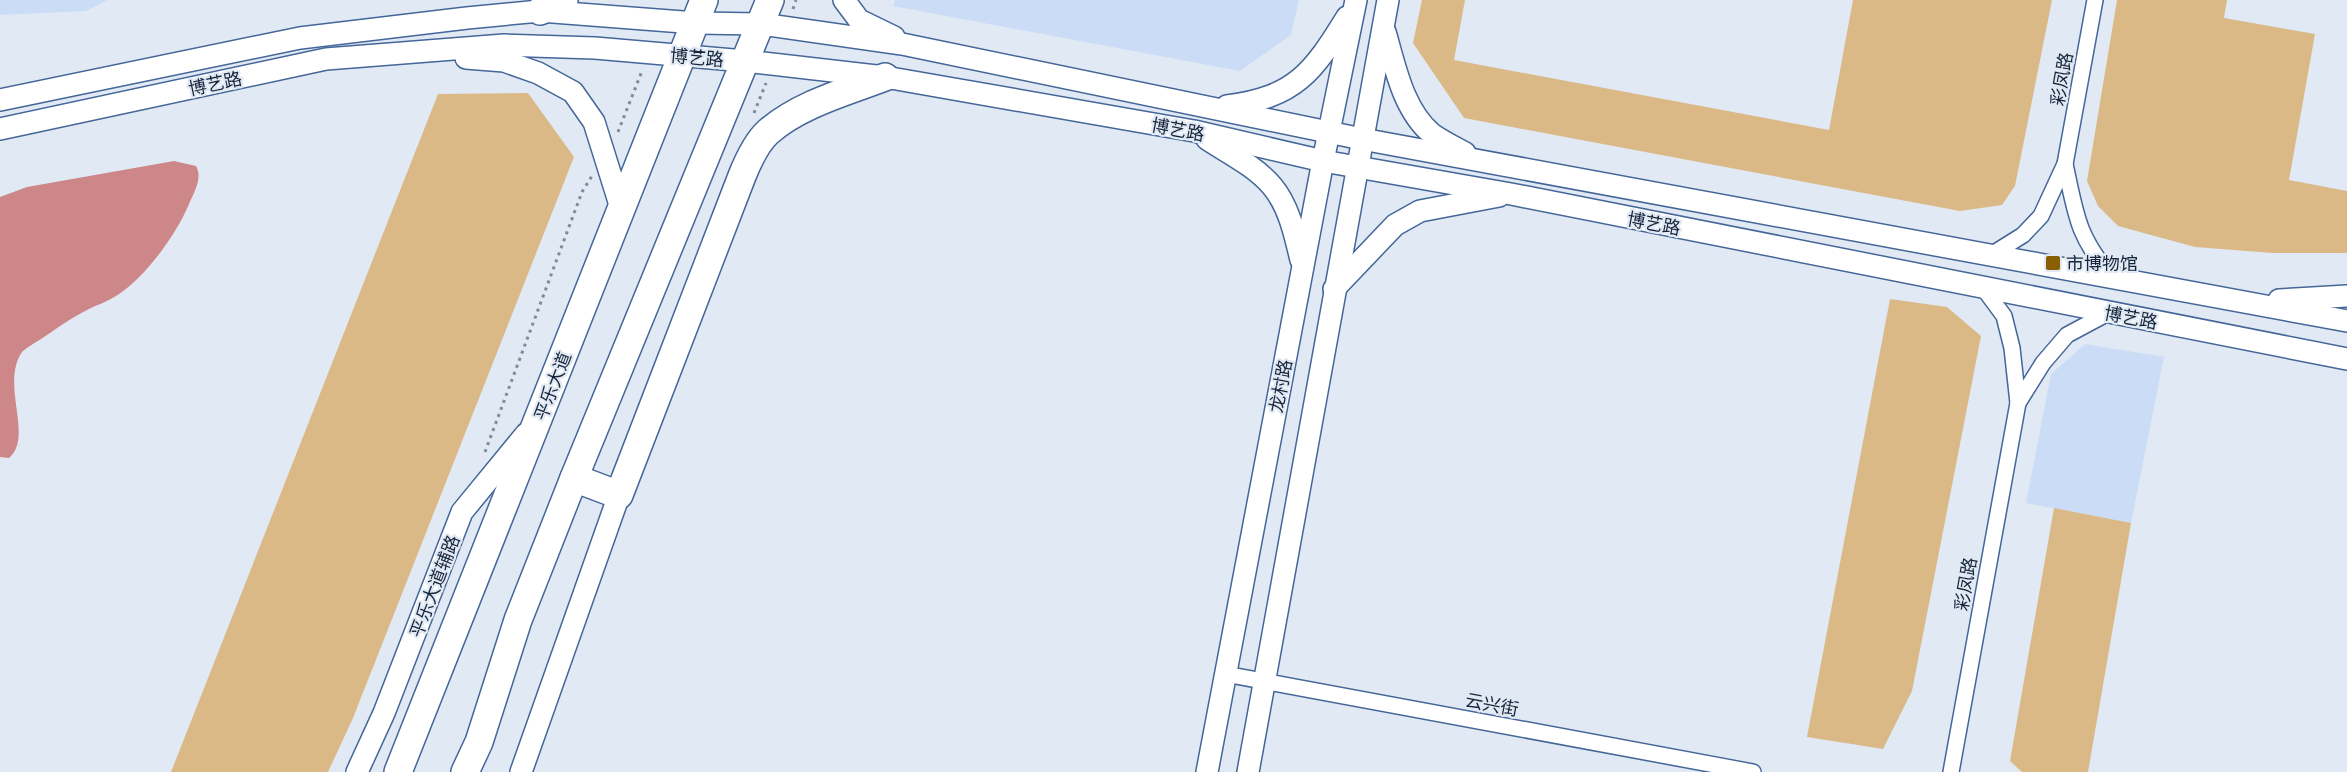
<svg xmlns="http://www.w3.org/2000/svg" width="2347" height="772" font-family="'Noto Sans','Noto Sans SC',sans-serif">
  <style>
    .built { fill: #cbddf6 }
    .green { fill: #dab987 }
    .water { fill: #cd8789 }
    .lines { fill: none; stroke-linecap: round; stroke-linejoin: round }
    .street-casing { stroke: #446698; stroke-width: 18 }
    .secondary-casing { stroke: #446698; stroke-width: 24 }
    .highway-casing { stroke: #446698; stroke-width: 30 }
    .path { stroke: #7f8a9a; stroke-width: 3; stroke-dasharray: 3 4.5; stroke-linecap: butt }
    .street { stroke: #fff; stroke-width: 15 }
    .secondary { stroke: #fff; stroke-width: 21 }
    .highway { stroke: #fff; stroke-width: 27 }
    .poi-dot { fill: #8a5f01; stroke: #e1e9f4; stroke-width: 2 }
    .labels { text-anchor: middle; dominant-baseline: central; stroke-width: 4.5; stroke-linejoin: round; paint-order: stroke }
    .street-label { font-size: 18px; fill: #16253a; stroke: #e1e9f4 }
    .poi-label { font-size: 18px; fill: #16253a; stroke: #e1e9f4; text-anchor: start }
  </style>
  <rect width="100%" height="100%" fill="#e1e9f4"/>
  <g class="built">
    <path d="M0 0H107L86 11 0 15Z"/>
    <path d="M895 0H1299L1291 35 1240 71 893 6Z"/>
    <path d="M2085 344 2164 357 2131 523 2026 503 2051 374Z"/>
  </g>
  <g class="green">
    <path d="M1422 0H1465L1454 60 1829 130 1853 0H2052L2015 186 2002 205 1960 211 1464 118 1413 43Z"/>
    <path d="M2117 0H2227L2224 18 2315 34 2289 180 2347 191V253H2273L2195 247 2118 226 2098 206 2087 181Z"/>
    <path d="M528 93 574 157 353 718 328 772H171L438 94Z"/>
    <path d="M1890 299 1947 307 1981 336 1912 691 1883 749 1807 737Z"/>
    <path d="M2054 508 2131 523 2088 772H2022L2010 761Z"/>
  </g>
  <path class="water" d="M174 161 196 166C203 178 194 192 189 204 176 235 145 278 116 296 107 302 96 305 87 310 71 318 56 329 41 339 35 343 27 347 22 352 0 384 34 437 9 458L0 457V197L27 187Z"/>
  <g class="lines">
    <defs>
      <g id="street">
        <path d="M2065 164C2076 215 2077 236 2112 277"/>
        <path d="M1991 255 2023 235 2041 216 2065 164 2095 0"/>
        <path d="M2018 403 2043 363 2067 335 2110 312"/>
        <path d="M1225 674 1753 772"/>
        <path d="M1951 772 2018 403 2012 348 2004 316 1984 289"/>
      </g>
      <g id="secondary">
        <path d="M844 0 859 20 894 37"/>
        <path d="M1385 32C1395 66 1403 110 1432 134 1442 141 1454 147 1465 153"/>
        <path d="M466 58 504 61 538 73 573 92 594 122 621 208"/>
        <path d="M0 100 300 38 467 18 540 11 696 23 761 24 902 44 1362 139 2347 321"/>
        <path d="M1227 106C1296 97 1313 72 1347 17"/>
        <path d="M0 129 326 59 504 45 595 48 745 61 885 77 1194 131 1323 161 1511 194 2347 359"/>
        <path d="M1207 139C1228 153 1255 166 1272 186 1289 206 1295 235 1301 260"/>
        <path d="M1334 289 1395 225 1420 211 1499 196"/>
        <path d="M2279 300 2347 296"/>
        <path d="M357 772 384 713 462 512 526 434"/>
        <path d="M521 772 619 495"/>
        <path d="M1207 772 1323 161 1356 0"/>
        <path d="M1248 772 1388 0"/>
      </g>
      <g id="highway">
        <path d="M540 11 564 0"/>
        <path d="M574 478 619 495 742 176C748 161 756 143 768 132 800 104 846 92 885 77"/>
        <path d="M398 772 704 0"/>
        <path d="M465 772 479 742 518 620 574 478 770 0"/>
      </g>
    </defs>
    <use href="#street" class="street-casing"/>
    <use href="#secondary" class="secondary-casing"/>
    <use href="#highway" class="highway-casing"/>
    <g class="path">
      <path d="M793 9 796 0"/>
      <path d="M754 113 766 83"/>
      <path d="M618 132 642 71"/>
      <path d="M485 452 582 192 592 176"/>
    </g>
    <use href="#street" class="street"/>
    <use href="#secondary" class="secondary"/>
    <use href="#highway" class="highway"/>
  </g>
  <rect class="poi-dot" x="2045" y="255" width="16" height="16" rx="3"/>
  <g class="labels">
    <g class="street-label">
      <text transform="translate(697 57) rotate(5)">博艺路</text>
      <text transform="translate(2061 79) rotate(-80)">彩凤路</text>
      <text transform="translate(215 83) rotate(-12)">博艺路</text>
      <text transform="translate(1178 129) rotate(11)">博艺路</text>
      <text transform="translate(1654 223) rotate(11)">博艺路</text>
      <text transform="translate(2131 317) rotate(11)">博艺路</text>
      <text transform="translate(552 386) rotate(-69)">平乐大道</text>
      <text transform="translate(1280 386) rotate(-79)">龙村路</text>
      <text transform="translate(1965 584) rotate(-80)">彩凤路</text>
      <text transform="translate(434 586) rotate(-69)">平乐大道辅路</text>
      <text transform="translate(1492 704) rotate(11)">云兴街</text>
    </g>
    <g class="poi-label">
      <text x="2066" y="263">市博物馆</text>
    </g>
  </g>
</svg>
